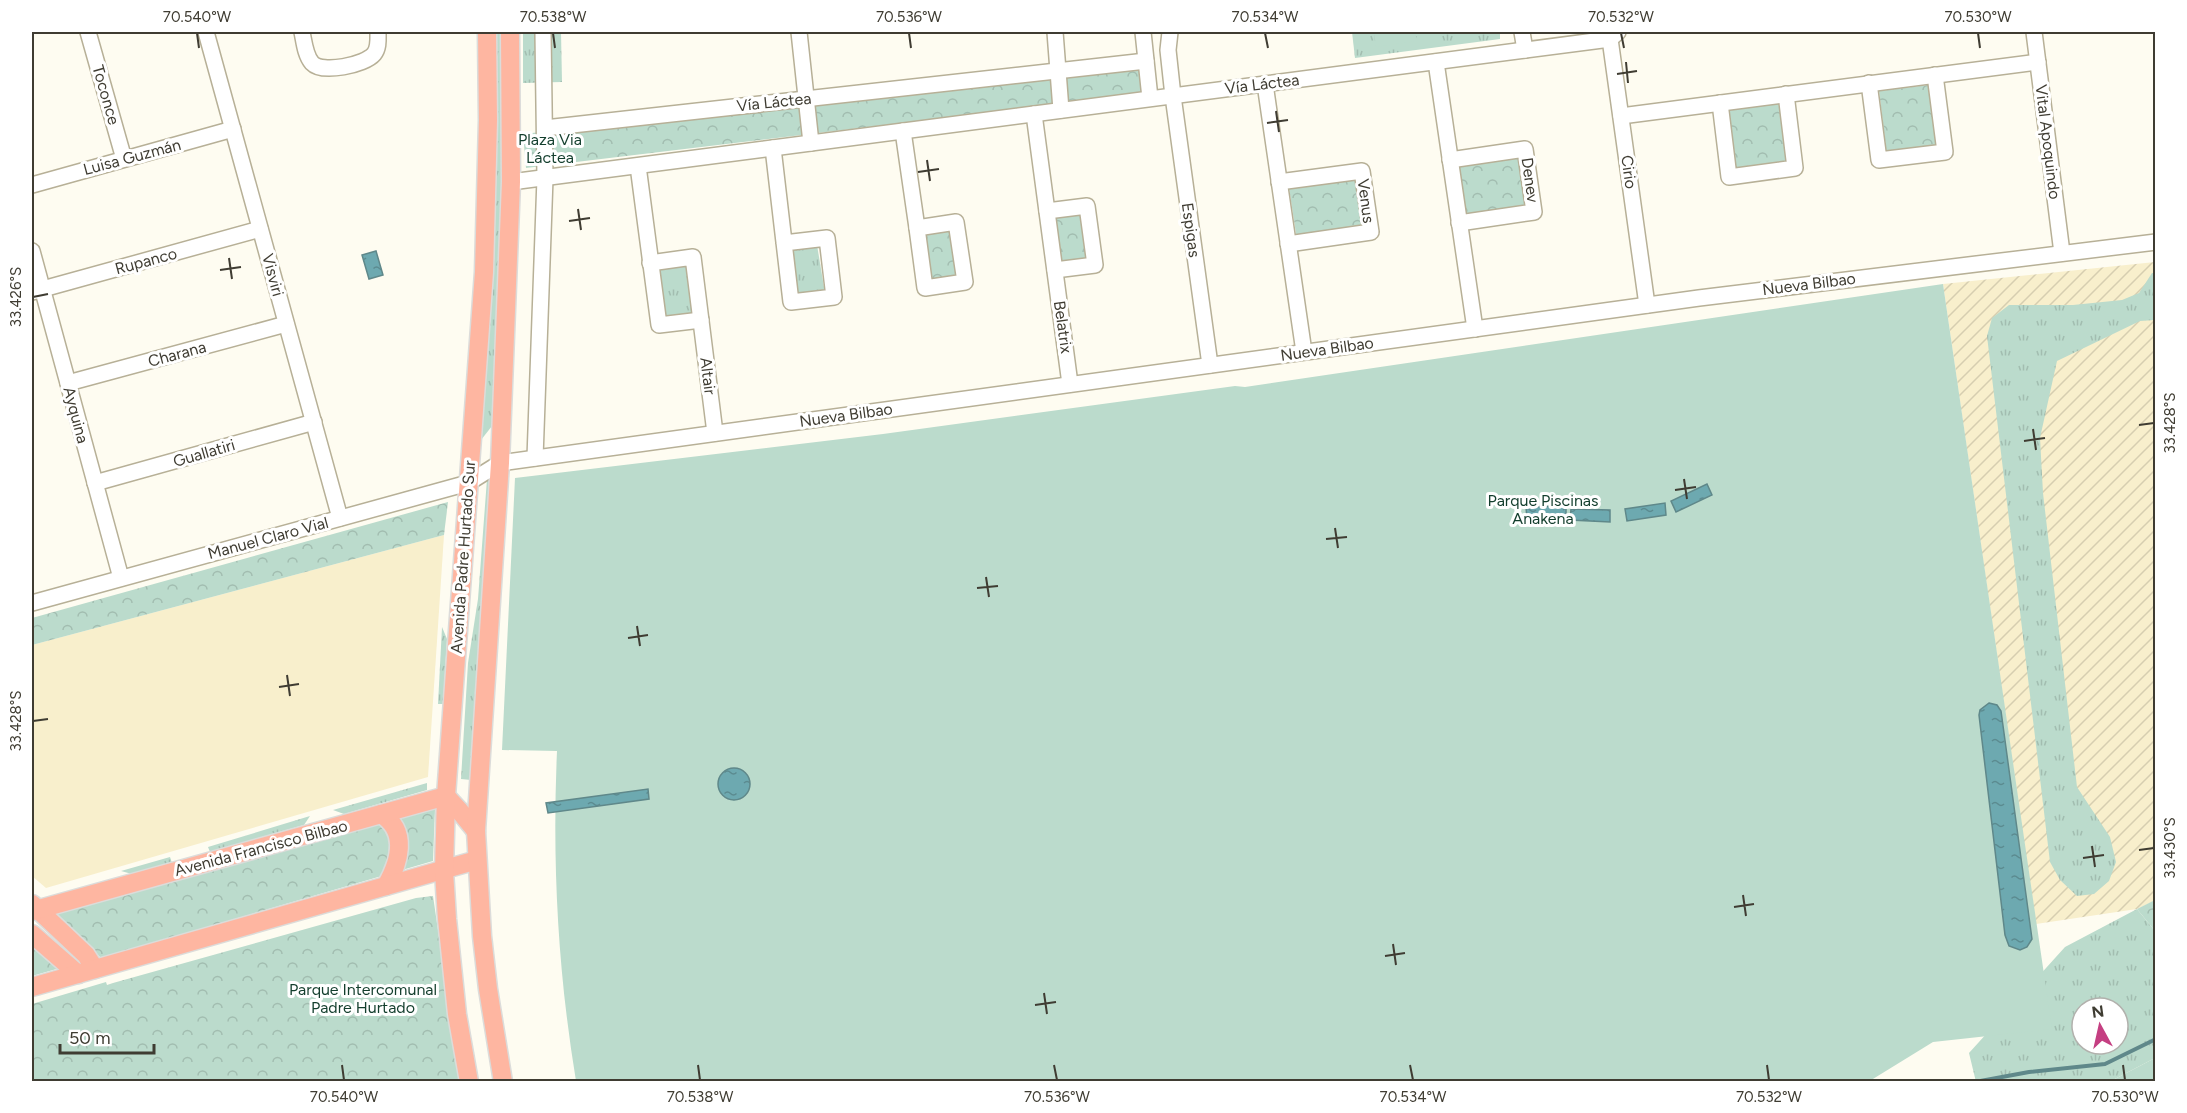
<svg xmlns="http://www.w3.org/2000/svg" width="2187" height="1113" font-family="Figtree,sans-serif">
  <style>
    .built { fill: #f8efcc }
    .industrial { fill: url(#industrial-furrows) }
    .grass { fill: url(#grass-tufts); fill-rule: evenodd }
    .forest { fill: url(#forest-crowns) }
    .garden { fill: #bbdbcc }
    .water { fill: url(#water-ripples); stroke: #5f888a; stroke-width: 1.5 }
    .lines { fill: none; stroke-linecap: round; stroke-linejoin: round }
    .stream { stroke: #5f888a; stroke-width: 4 }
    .minor-casing { stroke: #b7b097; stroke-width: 18 }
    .major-casing { stroke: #dcdcda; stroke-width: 21 }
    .minor { stroke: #fff; stroke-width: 15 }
    .major { stroke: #feb6a1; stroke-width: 18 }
    .ticks { fill: none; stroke: #3f3c32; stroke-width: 2 }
    .labels { text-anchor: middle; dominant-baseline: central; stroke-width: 6; stroke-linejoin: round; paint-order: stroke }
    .street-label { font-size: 16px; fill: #3f3c32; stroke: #fff }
    .park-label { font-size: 16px; fill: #133e2d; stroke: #fff }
    .neatline { fill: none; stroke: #3f3c32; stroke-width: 2 }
    .ticks-label { font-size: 15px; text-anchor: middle; fill: #3f3c32 }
  </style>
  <defs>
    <pattern id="industrial-furrows" width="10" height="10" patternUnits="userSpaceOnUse" patternTransform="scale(1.5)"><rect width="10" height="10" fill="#f8efcc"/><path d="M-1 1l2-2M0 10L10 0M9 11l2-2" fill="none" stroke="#d6ceb0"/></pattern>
    <pattern id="grass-tufts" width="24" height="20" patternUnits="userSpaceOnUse" patternTransform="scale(1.5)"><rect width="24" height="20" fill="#bbdbcc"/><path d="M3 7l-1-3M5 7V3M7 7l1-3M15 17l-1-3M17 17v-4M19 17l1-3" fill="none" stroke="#a2bdb0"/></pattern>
    <pattern id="forest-crowns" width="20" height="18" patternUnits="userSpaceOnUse" patternTransform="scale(1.5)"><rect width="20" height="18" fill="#bbdbcc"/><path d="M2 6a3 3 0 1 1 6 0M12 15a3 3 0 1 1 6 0" fill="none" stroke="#a2bdb0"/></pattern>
    <pattern id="water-ripples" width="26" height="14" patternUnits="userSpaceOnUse" patternTransform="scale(1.5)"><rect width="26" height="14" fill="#6da9b0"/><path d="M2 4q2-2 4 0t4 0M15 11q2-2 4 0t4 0" fill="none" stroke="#5b8b90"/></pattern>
  </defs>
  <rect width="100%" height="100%" fill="#fefcf1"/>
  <path class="built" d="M444 535 428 777 46 888 32 876V645Z"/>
  <path class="industrial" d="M2155 262 2156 900 2137 909 2036 924 1943 284Z"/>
  <g class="grass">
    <path d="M494 32H506L504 169 492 426 481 440Z"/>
    <path d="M523 32H561L562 82 523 83Z"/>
    <path d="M1352 32H1500V39L1355 58Z"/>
    <path d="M817 245 825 293 797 297 790 249Z"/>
    <path d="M686 266 693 314 666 318 659 270Z"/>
    <path d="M2152 273H2155V320L2140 321 2057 361 2040 438 2043 493 2077 787 2110 837 2116 862 2109 881 2094 894 2077 896 2060 880 2050 862 1987 336 1992 318 2009 305H2073L2122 300 2139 293Z"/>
    <path d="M487 479 489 480 471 780 461 779 468 663 478 599Z"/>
    <path d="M442 627 447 639 443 704H438Z"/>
    <path d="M427 783V790L344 814 333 810Z"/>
    <path d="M310 816 304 825 210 852 208 847Z"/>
    <path d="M170 857 172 863 132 874 121 871Z"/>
    <path d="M2137 909 2155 931V1058L2111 1081 1976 1082 1969 1053 2065 947ZM2082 1008H2118V1044H2082Z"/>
  </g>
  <g class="forest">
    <path d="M1139 65 1144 94 526 168 523 134Z"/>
    <path d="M1928 85 1937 149 1887 156 1879 91Z"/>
    <path d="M1778 100 1787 162 1736 169 1727 107Z"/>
    <path d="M1518 154 1525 210 1461 218 1454 162Z"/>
    <path d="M1355 177 1363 229 1297 240 1289 188Z"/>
    <path d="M1081 212 1088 260 1060 264 1053 216Z"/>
    <path d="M951 229 958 277 930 281 923 233Z"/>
    <path d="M448 502 444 535 32 645V618Z"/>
    <path d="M435 809 433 861 101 958 55 914Z"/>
    <path d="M433 896 448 998 463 1081 32 1082V1004L106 982 107 985 113 983 416 898Z"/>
    <path d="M2155 900V931L2137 909Z"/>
    <path d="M32 945 60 968 32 976Z"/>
  </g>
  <g class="garden">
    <path d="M1374 32H1415L1417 41 1376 47Z"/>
    <path d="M1943 284 2052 1029 1933 1042 1868 1082 576 1081C558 972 552 863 557 751L502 750 515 478 883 434 1235 386 1245 387Z"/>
    <path d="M2155 1058V1081H2111Z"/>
  </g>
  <g class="water">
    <path d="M376 251 383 275 369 279 362 255Z"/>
    <path d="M1707 484 1712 495 1676 512 1671 501Z"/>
    <path d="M1665 503 1666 515 1627 521 1625 509Z"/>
    <path d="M1566 506V518L1527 519 1526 507Z"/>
    <path d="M1571 509 1610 510V522L1570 520Z"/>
    <path d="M1989 703 1997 705 2001 711 2032 939 2027 947 2020 950 2009 946 2005 935 1979 715 1980 710Z"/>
    <circle cx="734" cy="784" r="16"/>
    <path d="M648 789 649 799 548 813 546 803Z"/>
  </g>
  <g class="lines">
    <path class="stream" d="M1975 1082 2029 1072 2105 1064 2156 1039"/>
    <defs>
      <g id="minor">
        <path d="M88 32 124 159"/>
        <path d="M206 32 340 518"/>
        <path d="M302 32C304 41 305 55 312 63 322 74 365 65 374 54 379 48 378 39 378 32"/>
        <path d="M799 32 811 143"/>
        <path d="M1055 32 1061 110"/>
        <path d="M1143 32 1150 98"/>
        <path d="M1170 32 1168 50 1173 96 1210 365"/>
        <path d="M1522 32 1525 50"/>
        <path d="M2034 32 2062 253"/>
        <path d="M1610 39 1647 305"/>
        <path d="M1436 62 1475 329"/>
        <path d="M1869 83 1879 160 1945 152 1935 75"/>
        <path d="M1265 84 1304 352"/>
        <path d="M1720 103 1729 177 1795 168 1786 94"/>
        <path d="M1034 114 1070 384"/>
        <path d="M1621 116 2038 62"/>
        <path d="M545 128 1146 61"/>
        <path d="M903 131 917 228"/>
        <path d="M773 148 791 302 834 297 827 238 784 243"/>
        <path d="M1450 160 1525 149 1534 212 1459 223"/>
        <path d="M638 166 659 325 701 320"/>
        <path d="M511 182 1610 39 1618 32"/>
        <path d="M1279 182 1362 171 1371 232 1288 244"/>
        <path d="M32 185 233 129"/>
        <path d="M1047 211 1087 206 1095 265 1055 270"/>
        <path d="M956 222 965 282 925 288 917 228Z"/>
        <path d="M32 251 121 578"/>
        <path d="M650 263 693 257 715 433"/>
        <path d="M32 292 260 229"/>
        <path d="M68 383 286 324"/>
        <path d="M535 458 545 178 543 32"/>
        <path d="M95 483 314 422"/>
        <path d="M32 603 468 483 500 463 1699 298 2156 242"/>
      </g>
      <g id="major">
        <path d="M446 796 458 809 476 831"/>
        <path d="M381 814C409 831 399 863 386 886"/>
        <path d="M32 904 86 955 95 969"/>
        <path d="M32 911 446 796"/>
        <path d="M32 934 78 974"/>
        <path d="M32 987 477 860"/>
        <path d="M469 1082 457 1014 447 919 444 871 446 796 484 272 488 120 487 32"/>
        <path d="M503 1082 488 989 482 936 476 831 500 463 511 182 510 32"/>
      </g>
    </defs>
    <use href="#minor" class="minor-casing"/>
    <use href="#major" class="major-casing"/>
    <use href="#minor" class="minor"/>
    <use href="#major" class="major"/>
  </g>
  <path class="ticks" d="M197 33 199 48M553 33 555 48M909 33 911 48M1265 33 1268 48M1621 33 1624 48M1978 33 1980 48M1626 62 1628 83M1617 74 1637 71M1276 111 1279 132M1267 123 1288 120M927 160 930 181M918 172 939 169M578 209 581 230M569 221 590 218M229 258 232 279M220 270 241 267M33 297 48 294M2139 425 2154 423M2033 429 2036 450M2024 441 2045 438M1684 479 1687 499M1675 490 1696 487M1335 528 1338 548M1326 539 1347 537M986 577 989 597M977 588 998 586M637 626 640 646M628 638 648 635M287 675 290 696M279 687 299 684M33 721 48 719M2092 846 2095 867M2139 850 2154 848M2083 858 2104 855M1743 895 1746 916M1734 907 1754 904M1393 944 1396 965M1385 956 1405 953M1044 993 1047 1014M1035 1005 1056 1002M342 1065 344 1080M698 1065 700 1080M1054 1065 1057 1080M1410 1065 1413 1080M1767 1065 1769 1080M2123 1065 2125 1080"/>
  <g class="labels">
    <g class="street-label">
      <text transform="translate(1262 84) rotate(-7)">Vía Láctea</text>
      <text transform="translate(106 95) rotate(74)">Toconce</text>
      <text transform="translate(774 102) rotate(-6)">Vía Láctea</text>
      <text transform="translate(2048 142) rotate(83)">Vital Apoquindo</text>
      <text transform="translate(132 157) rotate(-15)">Luisa Guzmán</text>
      <text transform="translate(1629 172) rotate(82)">Cirio</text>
      <text transform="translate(1530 180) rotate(82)">Denev</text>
      <text transform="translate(1366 201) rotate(82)">Venus</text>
      <text transform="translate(1191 230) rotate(82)">Espigas</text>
      <text transform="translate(146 261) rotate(-15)">Rupanco</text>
      <text transform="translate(273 275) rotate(75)">Visviri</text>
      <text transform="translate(1809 284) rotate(-7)">Nueva Bilbao</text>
      <text transform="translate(1063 327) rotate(82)">Belatrix</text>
      <text transform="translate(1327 349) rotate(-8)">Nueva Bilbao</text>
      <text transform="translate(177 354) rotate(-15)">Charana</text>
      <text transform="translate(708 376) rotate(83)">Altair</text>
      <text transform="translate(76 415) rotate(75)">Ayquina</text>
      <text transform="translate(846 415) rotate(-8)">Nueva Bilbao</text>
      <text transform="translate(204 453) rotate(-16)">Guallatiri</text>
      <text transform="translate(268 538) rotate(-15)">Manuel Claro Vial</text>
      <text transform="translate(463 557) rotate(-86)">Avenida Padre Hurtado Sur</text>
      <text transform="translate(261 848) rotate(-15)">Avenida Francisco Bilbao</text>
    </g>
    <g class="park-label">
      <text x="550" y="139">Plaza Via<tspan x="550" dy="18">Láctea</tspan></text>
      <text x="1543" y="500">Parque Piscinas<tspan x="1543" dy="18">Anakena</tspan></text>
      <text x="363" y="989">Parque Intercomunal<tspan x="363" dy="18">Padre Hurtado</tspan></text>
    </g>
  </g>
  <rect width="2187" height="1113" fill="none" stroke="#ffffff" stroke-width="66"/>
  <g transform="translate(2100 1026) rotate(352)"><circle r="28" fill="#ffffff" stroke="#b2b1ad" stroke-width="1.5"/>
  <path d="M0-4.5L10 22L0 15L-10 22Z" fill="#c53f82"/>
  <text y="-9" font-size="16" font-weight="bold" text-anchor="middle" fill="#3f3c32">N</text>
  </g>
  <path d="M60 1044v9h94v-9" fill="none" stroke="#3f3c32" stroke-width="3"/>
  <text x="69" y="1044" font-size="18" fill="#3f3c32" stroke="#ffffff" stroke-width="4.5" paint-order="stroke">50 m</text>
  <rect x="33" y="33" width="2121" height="1047" class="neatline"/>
  <g class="ticks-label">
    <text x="197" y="22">70.540°W</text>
    <text x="553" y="22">70.538°W</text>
    <text x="909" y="22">70.536°W</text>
    <text x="1265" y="22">70.534°W</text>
    <text x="1621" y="22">70.532°W</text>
    <text x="1978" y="22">70.530°W</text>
    <text transform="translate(16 297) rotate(-90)" y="5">33.426°S</text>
    <text transform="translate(2170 423) rotate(-90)" y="5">33.428°S</text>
    <text transform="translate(16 721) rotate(-90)" y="5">33.428°S</text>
    <text transform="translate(2170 848) rotate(-90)" y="5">33.430°S</text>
    <text x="344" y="1102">70.540°W</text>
    <text x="700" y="1102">70.538°W</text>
    <text x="1057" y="1102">70.536°W</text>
    <text x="1413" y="1102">70.534°W</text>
    <text x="1769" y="1102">70.532°W</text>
    <text x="2125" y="1102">70.530°W</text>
  </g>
</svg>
